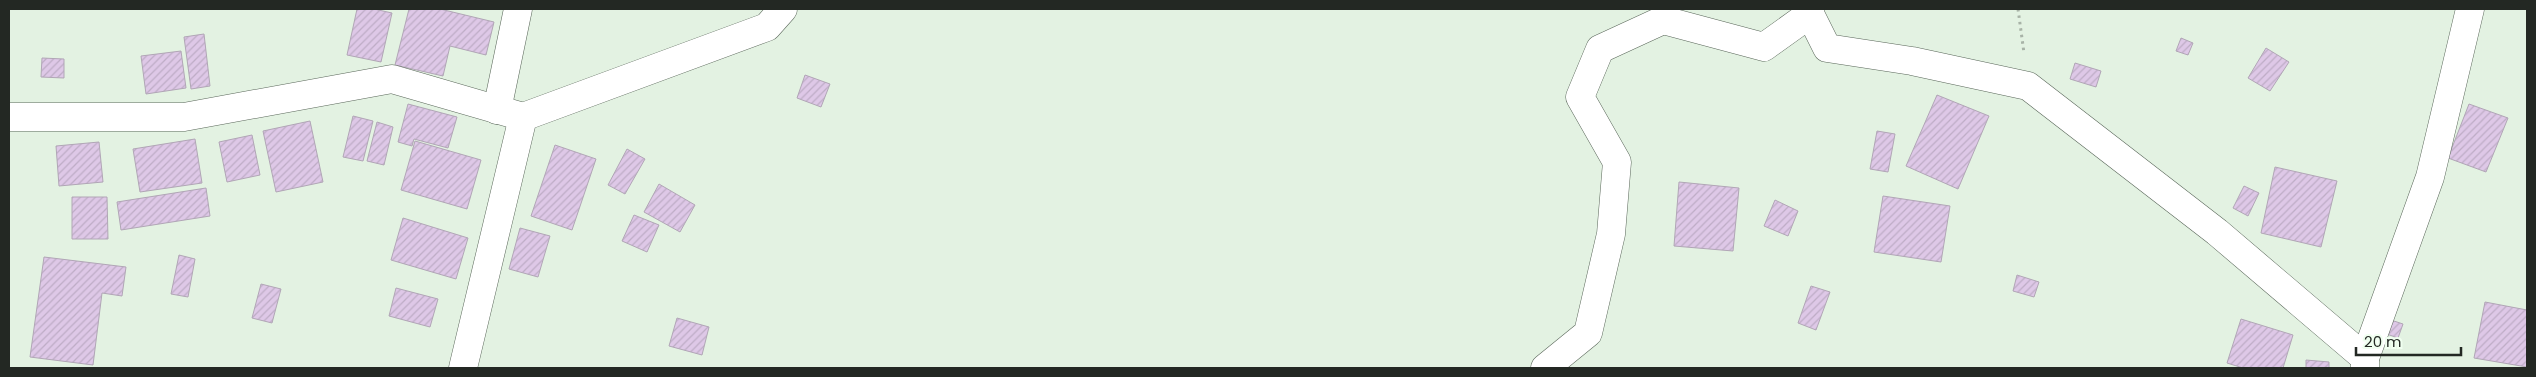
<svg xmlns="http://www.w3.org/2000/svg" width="2536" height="377" font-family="Poppins,sans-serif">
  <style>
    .building { fill: url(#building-hatch); stroke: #b1a6b6 }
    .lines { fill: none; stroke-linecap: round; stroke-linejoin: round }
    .minor-casing { stroke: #5a675a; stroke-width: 29 }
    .path { stroke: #a8b3a7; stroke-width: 3; stroke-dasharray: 2.5 4; stroke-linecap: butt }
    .minor { stroke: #fff; stroke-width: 28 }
  </style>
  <defs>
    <pattern id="building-hatch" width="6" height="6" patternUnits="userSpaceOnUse" patternTransform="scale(1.25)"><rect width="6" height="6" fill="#dec8e7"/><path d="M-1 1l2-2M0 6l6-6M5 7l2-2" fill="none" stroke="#beacc6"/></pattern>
  </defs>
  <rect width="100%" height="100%" fill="#e3f2e2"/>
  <g class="building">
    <path d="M357 9H374L392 13 381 62 347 55Z"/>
    <path d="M409 9H440L494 22 486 55 450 46 443 76 395 65Z"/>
    <path d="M204 34 210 86 191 89 184 37Z"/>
    <path d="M2181 38 2193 43 2188 55 2176 51Z"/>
    <path d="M2266 48 2289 62 2270 91 2248 78Z"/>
    <path d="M181 51 186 88 146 94 141 56Z"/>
    <path d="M42 58 64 59V78L41 77Z"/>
    <path d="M2075 63 2101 71 2096 87 2070 79Z"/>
    <path d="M805 75 830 84 821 107 797 98Z"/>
    <path d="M1937 95 1989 116 1958 189 1906 166Z"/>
    <path d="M408 104 457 117 448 148 414 139 412 146 398 142Z"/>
    <path d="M2469 104 2508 118 2486 172 2448 158Z"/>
    <path d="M353 116 373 121 363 161 343 157Z"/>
    <path d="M310 121 323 182 276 192 263 131Z"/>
    <path d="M377 122 393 127 384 165 367 161Z"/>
    <path d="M1877 131 1895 134 1888 172 1870 169Z"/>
    <path d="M252 135 260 175 227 182 219 142Z"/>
    <path d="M195 139 202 183 140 192 133 149Z"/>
    <path d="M415 141 481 160 467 209 401 190Z"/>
    <path d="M99 142 103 182 59 186 56 146Z"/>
    <path d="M555 145 596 159 572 230 531 216Z"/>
    <path d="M627 149 645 159 625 194 608 185Z"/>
    <path d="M2275 167 2337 181 2321 247 2261 233Z"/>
    <path d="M1679 182 1739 188 1733 251 1674 246Z"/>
    <path d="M659 184 695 205 680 232 644 212Z"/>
    <path d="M2244 186 2259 193 2248 216 2233 208Z"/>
    <path d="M206 188 210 216 121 230 117 202Z"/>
    <path d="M1883 196 1950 206 1941 262 1874 252Z"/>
    <path d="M72 197H107L108 239H72Z"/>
    <path d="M1775 200 1798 211 1788 236 1764 226Z"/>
    <path d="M634 215 659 225 647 252 622 241Z"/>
    <path d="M403 218 468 238 456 279 391 260Z"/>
    <path d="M520 228 550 236 538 277 509 269Z"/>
    <path d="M179 255 195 259 188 297 171 294Z"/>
    <path d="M44 257 126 267 122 296 102 293 93 365 30 357Z"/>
    <path d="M2017 275 2039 282 2034 297 2013 291Z"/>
    <path d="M261 284 281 289 272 323 252 318Z"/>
    <path d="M1811 286 1830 292 1816 330 1798 323Z"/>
    <path d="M396 288 438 299 430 327 389 316Z"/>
    <path d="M2485 302 2527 310V367L2474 358Z"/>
    <path d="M677 318 709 327 702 355 669 346Z"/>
    <path d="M2385 318 2403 324 2398 338 2381 332Z"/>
    <path d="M2241 319 2293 335 2283 368H2243L2227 363Z"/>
    <path d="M2306 360 2329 362V368H2306Z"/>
  </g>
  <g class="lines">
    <defs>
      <g id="minor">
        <path d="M1810 9V14L1827 48 1912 61 2028 86 2217 232 2365 358"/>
        <path d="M497 110 518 9"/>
        <path d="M9 117H184L392 79 523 117"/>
        <path d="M463 368 523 117 767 27 783 9"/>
        <path d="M1545 368 1588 333 1611 234 1617 162 1580 97 1600 49 1663 20 1764 47 1810 14"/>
        <path d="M2365 368V358L2430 177 2470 9"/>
      </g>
    </defs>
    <use href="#minor" class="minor-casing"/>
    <path class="path" d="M2018 9 2024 53"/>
    <use href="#minor" class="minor"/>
  </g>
  <rect width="2536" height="377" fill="none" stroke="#232823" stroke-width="20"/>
  <path d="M2356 347v8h105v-8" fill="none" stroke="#232823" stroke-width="2.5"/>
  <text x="2364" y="347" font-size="15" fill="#232823" stroke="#f0fff0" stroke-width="4" paint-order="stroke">20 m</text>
</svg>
